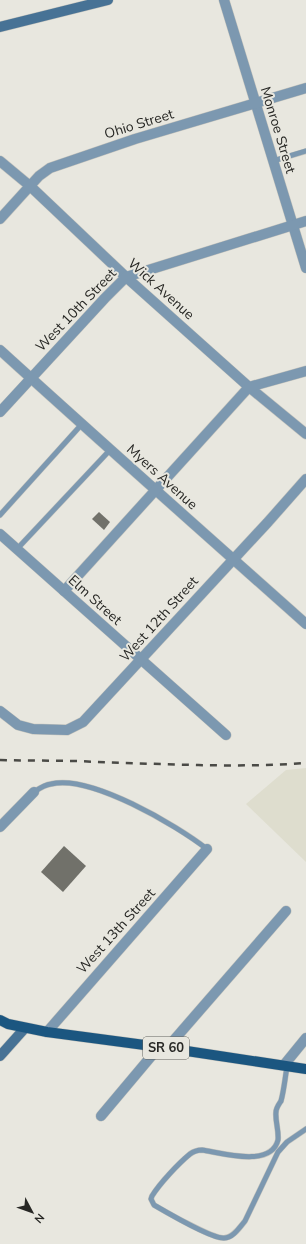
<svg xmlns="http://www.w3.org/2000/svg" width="306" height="1244" font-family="'Nunito Sans',sans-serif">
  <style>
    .built { fill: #deddce }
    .building { fill: #71716a }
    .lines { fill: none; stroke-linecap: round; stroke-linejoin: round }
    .lane-casing { stroke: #c5c4bd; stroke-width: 6 }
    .street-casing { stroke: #c5c4bd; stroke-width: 11 }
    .secondary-casing { stroke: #c5c4bd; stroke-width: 11 }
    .primary-casing { stroke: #c5c4bd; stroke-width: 11 }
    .lane { stroke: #7c98b0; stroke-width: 5 }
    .street { stroke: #7c98b0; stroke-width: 10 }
    .secondary { stroke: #477295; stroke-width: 10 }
    .primary { stroke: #1b5680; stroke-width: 10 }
    .rail { stroke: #4a4a46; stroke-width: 2.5; stroke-dasharray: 7 7; stroke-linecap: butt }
    .labels { text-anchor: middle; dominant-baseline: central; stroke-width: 4; stroke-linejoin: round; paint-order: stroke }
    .shield { fill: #e8e7df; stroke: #61615c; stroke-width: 1 }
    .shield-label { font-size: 13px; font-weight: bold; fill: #272724 }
    .street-label { font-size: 14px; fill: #272724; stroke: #e8e7df }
  </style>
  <rect width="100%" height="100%" fill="#e8e7df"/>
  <path class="built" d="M306 768V862L246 804 286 770Z"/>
  <g class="building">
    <path d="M99 512 110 522 104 530 92 519Z"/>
    <path d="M64 846 86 866 63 892 41 872Z"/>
  </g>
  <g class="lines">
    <defs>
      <g id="lane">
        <path d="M273 161 306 151"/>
        <path d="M0 515 82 424"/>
        <path d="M17 549 110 450"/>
        <path d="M34 792C40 788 44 785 51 784 90 774 176 825 207 849"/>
        <path d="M287 1067C285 1078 284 1090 281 1101 279 1104 276 1108 276 1112 275 1121 279 1130 278 1140 271 1168 222 1153 202 1150 198 1150 194 1151 190 1154 179 1163 160 1183 152 1196L151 1199 154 1205C166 1212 213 1239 224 1238 233 1238 240 1227 245 1221L278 1152 287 1142 306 1129"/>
      </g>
      <g id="street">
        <path d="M224 0 306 268"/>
        <path d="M0 161 30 186 126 277 249 387 306 434"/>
        <path d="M0 219 39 176 50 168 135 139 306 88"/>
        <path d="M0 350C101 442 204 533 306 624"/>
        <path d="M0 412 105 298 126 277 306 221"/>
        <path d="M0 534 226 735"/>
        <path d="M64 591 249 387 306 371"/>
        <path d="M0 711 18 725 33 729 67 730 83 722 268 522 306 479"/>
        <path d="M0 827 34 792"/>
        <path d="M47 1032 207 849"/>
        <path d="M167 1048 286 911"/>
        <path d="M284 1065 306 1038"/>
        <path d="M101 1116 159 1047"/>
      </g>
      <g id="secondary">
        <path d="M0 27 108 0"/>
        <path d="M0 1056 25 1028"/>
      </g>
      <path id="primary" d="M0 1020 8 1024 47 1032 167 1048 306 1069"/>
    </defs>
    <use href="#lane" class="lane-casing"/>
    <use href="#street" class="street-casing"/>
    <use href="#secondary" class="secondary-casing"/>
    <use href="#primary" class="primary-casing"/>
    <use href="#lane" class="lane"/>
    <use href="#street" class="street"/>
    <use href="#secondary" class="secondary"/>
    <use href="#primary" class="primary"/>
    <path class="rail" d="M0 760C32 761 65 760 97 762 166 764 237 768 306 763"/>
  </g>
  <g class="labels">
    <rect class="shield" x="143" y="1037" width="46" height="22" rx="3"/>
    <g class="shield-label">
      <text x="166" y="1048">SR 60</text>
    </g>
    <g class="street-label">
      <text transform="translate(139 124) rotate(-17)">Ohio Street</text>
      <text transform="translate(278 130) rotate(73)">Monroe Street</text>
      <text transform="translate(161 289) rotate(42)">Wick Avenue</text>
      <text transform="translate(76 310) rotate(-46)">West 10th Street</text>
      <text transform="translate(162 477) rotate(42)">Myers Avenue</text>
      <text transform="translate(95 600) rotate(42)">Elm Street</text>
      <text transform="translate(159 619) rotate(-48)">West 12th Street</text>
      <text transform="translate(116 931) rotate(-48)">West 13th Street</text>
    </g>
  </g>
  <g transform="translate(32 1212) rotate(131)" stroke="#e8e7df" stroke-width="3" paint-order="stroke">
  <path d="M0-3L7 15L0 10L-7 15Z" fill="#272724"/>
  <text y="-6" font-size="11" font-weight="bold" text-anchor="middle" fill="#272724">N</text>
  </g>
</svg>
